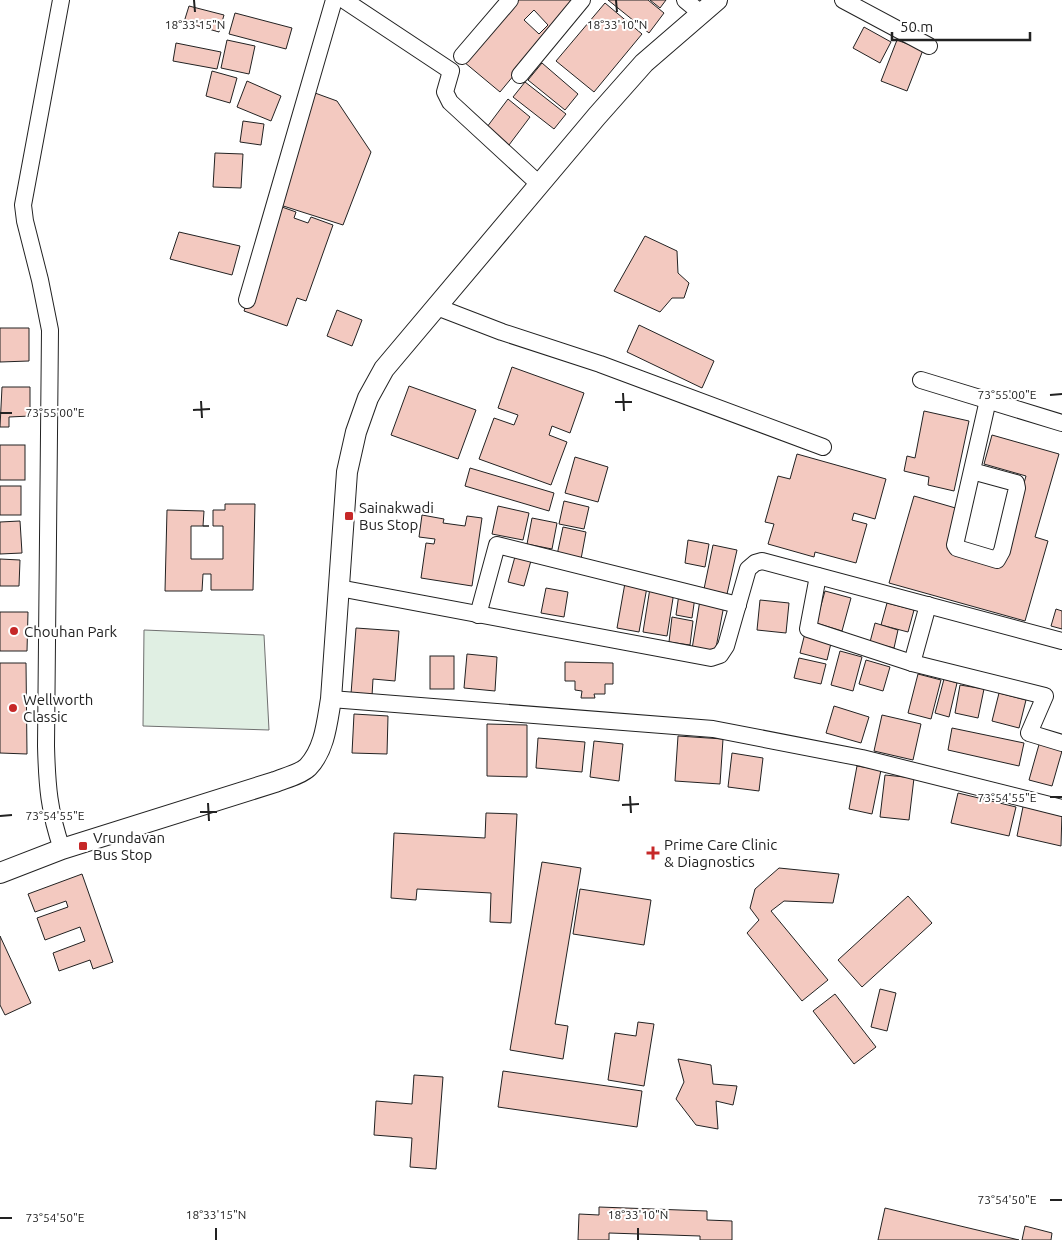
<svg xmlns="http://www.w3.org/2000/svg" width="1062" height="1240" font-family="Ubuntu,sans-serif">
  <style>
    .green { fill: #e0efe3; stroke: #6f6f6f }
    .building { fill: #f3c9c0; stroke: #222; fill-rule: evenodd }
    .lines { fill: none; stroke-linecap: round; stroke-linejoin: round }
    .minor-casing { stroke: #222; stroke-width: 18 }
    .tertiary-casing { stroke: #222; stroke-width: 22 }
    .minor { stroke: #fff; stroke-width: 16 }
    .tertiary { stroke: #fff; stroke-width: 20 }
    .ticks { fill: none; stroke: #222; stroke-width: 2 }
    .poi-dot { fill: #c62828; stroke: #fff; stroke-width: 2 }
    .labels { text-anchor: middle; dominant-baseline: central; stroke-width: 4; stroke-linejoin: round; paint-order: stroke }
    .poi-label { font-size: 15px; fill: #222; stroke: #fff; text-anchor: start }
    .ticks-label { font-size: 12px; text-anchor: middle; fill: #222; stroke: #fff; stroke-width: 4; stroke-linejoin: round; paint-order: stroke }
  </style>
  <rect width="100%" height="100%" fill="#fff"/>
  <path class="green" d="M144 630 264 635 269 730 143 726Z"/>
  <g class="building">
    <path d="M515 0H576L500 92 464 62ZM534 10 548 25 539 34 524 20Z"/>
    <path d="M608 0H648L664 13 649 33Z"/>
    <path d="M650 0H666L660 8Z"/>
    <path d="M605 3 642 34 594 92 556 61Z"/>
    <path d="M189 6 224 15 219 32 184 22Z"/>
    <path d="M235 13 292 28 286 49 229 34Z"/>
    <path d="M864 27 891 42 880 63 853 48Z"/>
    <path d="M227 40 255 46 249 74 221 68Z"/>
    <path d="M897 40 923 50 907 91 881 81Z"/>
    <path d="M176 43 221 52 217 69 173 61Z"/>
    <path d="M542 63 578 94 565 110 528 80Z"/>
    <path d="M212 71 237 78 230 103 206 96Z"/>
    <path d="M247 81 281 96 271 121 237 107Z"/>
    <path d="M525 82 566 114 554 129 513 97Z"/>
    <path d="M315 93 337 101 371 152 343 225 277 204Z"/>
    <path d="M508 99 530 117 509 145 487 127Z"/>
    <path d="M243 121 264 124 261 145 240 142Z"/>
    <path d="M215 153 243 154 241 188 213 187Z"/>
    <path d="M282 207 296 212 294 218 308 223 311 217 333 225 306 301 297 298 287 326 244 311Z"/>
    <path d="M179 232 240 246 232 275 170 259Z"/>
    <path d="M645 236 677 251 678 273 689 283 684 298H672L660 312 614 291Z"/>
    <path d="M337 310 362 320 352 346 327 336Z"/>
    <path d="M639 325 714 361 702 388 627 352Z"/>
    <path d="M0 328H29V361L0 362Z"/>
    <path d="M512 367 584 393 570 433 552 426 549 435 567 442 551 485 479 459 494 418 514 425 518 415 498 408Z"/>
    <path d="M409 386 476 410 458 459 391 435Z"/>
    <path d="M2 387H30V416L9 417V427H0Z"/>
    <path d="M924 411 969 421 954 491 928 485 929 477 904 471 907 456 915 458Z"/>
    <path d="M992 435 1059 454 1035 537 1048 541 1025 621 889 583 914 496 959 509 948 549 1001 565 1026 476 984 464Z"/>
    <rect x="0" y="445" width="25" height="35"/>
    <path d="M797 454 886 479 875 519 854 513 852 520 867 524 856 563 815 552 814 557 768 544 774 524 765 522 778 476 790 479Z"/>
    <path d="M575 457 608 467 598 502 565 493Z"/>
    <path d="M470 468 554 493 549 511 465 486Z"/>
    <rect x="0" y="486" width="21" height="29"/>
    <path d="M564 501 589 507 584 529 559 524Z"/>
    <path d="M225 504H255L253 590H211V574H203L202 591H165L167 510 204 511 203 526H209H191V559H223V526H213V510H225Z"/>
    <path d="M498 506 529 513 523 540 492 534Z"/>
    <path d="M422 515 444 519 443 523 465 526 467 516 482 518 472 586 421 578 426 543 434 544 435 539 419 537Z"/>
    <path d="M532 518 557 523 552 549 527 544Z"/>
    <path d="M20 521 22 553 0 554V522Z"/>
    <path d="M563 527 586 532 581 559 557 555Z"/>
    <path d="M688 540 709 544 705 567 685 563Z"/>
    <path d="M713 545 737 550 727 594 704 589Z"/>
    <path d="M516 553 532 557 524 586 508 582Z"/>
    <path d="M0 559 20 560 19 586H0Z"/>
    <path d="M625 583 647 587 639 632 617 628Z"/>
    <path d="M546 588 568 592 564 617 541 613Z"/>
    <path d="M650 588 674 592 667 636 643 632Z"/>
    <path d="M825 591 851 598 842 631 816 623Z"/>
    <path d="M679 594 695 597 692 618 676 615Z"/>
    <path d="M700 600 724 605 715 653 692 649Z"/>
    <path d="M760 600 789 603 786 633 757 630Z"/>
    <path d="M887 603 914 610 908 632 881 625Z"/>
    <path d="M1056 609 1062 611V629L1051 626Z"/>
    <path d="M0 612H28L27 651H0Z"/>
    <path d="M672 617 693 621 690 645 669 642Z"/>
    <path d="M875 623 898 630 894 648 870 642Z"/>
    <path d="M356 628 399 631 395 681 373 679 372 696 351 694Z"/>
    <path d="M805 633 832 639 827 660 800 653Z"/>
    <path d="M840 651 862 657 853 691 831 685Z"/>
    <path d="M467 654 497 657 495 691 464 688Z"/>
    <rect x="430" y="656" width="24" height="33"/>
    <path d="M799 658 826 664 821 684 794 678Z"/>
    <path d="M866 660 890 667 883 691 859 684Z"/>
    <path d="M565 662 613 663V684H605V694H594L595 698H581L582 691 575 690V681H565Z"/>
    <path d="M0 663H26L27 754 0 753Z"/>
    <path d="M918 674 941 680 931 719 908 713Z"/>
    <path d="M944 679 957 683 949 717 935 713Z"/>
    <path d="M960 685 984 689 978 718 955 713Z"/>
    <path d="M999 693 1026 700 1019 728 992 721Z"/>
    <path d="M834 706 869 717 861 743 826 733Z"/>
    <path d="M354 714 388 716 387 754 352 753Z"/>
    <path d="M882 715 921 724 913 760 874 751Z"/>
    <path d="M487 724 527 725V777L487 776Z"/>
    <path d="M952 728 1024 743 1019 766 948 750Z"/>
    <path d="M678 736 723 739 720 784 675 781Z"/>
    <path d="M538 738 585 742 582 772 536 768Z"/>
    <path d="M594 741 623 744 619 781 590 777Z"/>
    <path d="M1040 741 1062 751 1052 786 1029 780Z"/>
    <path d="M732 753 763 758 759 791 728 787Z"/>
    <path d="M857 766 881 770 872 814 849 809Z"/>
    <path d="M885 775 914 778 909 820 880 817Z"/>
    <path d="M958 793 1016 807 1009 836 951 823Z"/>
    <path d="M1024 802 1062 811 1061 846 1017 836Z"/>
    <path d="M486 813 517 814 511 923 490 922 491 893 417 889 416 900 391 898 394 833 485 838Z"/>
    <path d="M542 862 581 868 555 1024 568 1026 563 1059 510 1050Z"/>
    <path d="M779 868 839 874 833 903 784 901 771 911 828 980 802 1001 747 933 759 920 750 908 755 889Z"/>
    <path d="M82 874 113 962 93 969 90 960 59 971 53 953 85 941 80 927 45 940 37 918 68 907 66 901 35 912 28 894Z"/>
    <path d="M580 889 651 900 644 945 573 934Z"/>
    <path d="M908 896 932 923 862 987 838 960Z"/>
    <path d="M0 936 31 1003 5 1015 0 1005Z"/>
    <path d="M880 989 896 993 887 1031 871 1027Z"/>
    <path d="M835 994 876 1047 854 1064 813 1011Z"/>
    <path d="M638 1022 654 1024 644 1086 608 1080 615 1033 636 1036Z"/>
    <path d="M678 1059 711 1065 713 1084 737 1086 733 1105 716 1101 718 1129 696 1125 676 1099 684 1082Z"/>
    <path d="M503 1071 642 1091 637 1127 498 1107Z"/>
    <path d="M414 1075 443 1077 436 1169 410 1167 412 1138 374 1135 376 1101 412 1104Z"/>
    <path d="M599 1207 707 1211V1220L732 1221V1240H700V1236L609 1233V1240H578L579 1214 599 1215Z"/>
    <path d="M885 1208 1019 1240H878Z"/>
    <path d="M1025 1226 1052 1233 1051 1240H1022Z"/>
  </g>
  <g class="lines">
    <defs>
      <g id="minor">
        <path d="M61 0 23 205 25 221 40 280 50 330 46 746C47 785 49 812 62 849"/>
        <path d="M344 0 451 71 445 92 450 102 539 184"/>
        <path d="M685 0 702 14"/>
        <path d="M843 0 929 46"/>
        <path d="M462 56 510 0"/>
        <path d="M520 75 582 0"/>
        <path d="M247 300 334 0"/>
        <path d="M437 307 502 332 600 364 823 447"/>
        <path d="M921 380 1062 423"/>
        <path d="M972 471 1016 483 1017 488 1002 551 997 560 957 548 955 545 988 400"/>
        <path d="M818 576 808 629 912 663 1045 696 1029 733 1062 743"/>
        <path d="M339 588 711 658 720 655 726 646 748 569 755 563 762 561 1062 641"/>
        <path d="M478 615 497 545 738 605"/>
        <path d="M912 663 928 605"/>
        <path d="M331 699 713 729 862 758 1062 808"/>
      </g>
      <path id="tertiary" d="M0 873 62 849 275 782C285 778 301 774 308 767 325 749 327 722 331 699L347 472 356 432 368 398 384 369 597 116 644 63 717 0"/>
    </defs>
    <use href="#minor" class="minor-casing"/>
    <use href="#tertiary" class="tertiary-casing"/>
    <use href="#minor" class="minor"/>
    <use href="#tertiary" class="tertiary"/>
  </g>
  <path class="ticks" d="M194 0 195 12M616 0 617 12M623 393 624 411M1050 395 1062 394M201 401 202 418M615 402H632M193 410 210 409M0 413H12M630 796 631 813M1050 797H1062M208 803 209 821M622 805 639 804M200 812H217M0 816 12 815M1050 1200H1062M0 1218H12M216 1228V1240M638 1228V1240"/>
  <g class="poi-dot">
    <rect x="344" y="511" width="10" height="10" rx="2.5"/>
    <circle cx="14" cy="631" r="5"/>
    <circle cx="13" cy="708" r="5"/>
    <rect x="78" y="841" width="10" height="10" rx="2.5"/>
    <path d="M650.5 845.5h5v5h5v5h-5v5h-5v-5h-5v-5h5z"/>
  </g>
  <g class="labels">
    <g class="poi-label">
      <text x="359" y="507">Sainakwadi<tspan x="359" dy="17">Bus Stop</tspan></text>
      <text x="24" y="631">Chouhan Park</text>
      <text x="23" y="699">Wellworth<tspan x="23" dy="17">Classic</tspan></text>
      <text x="93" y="837">Vrundavan<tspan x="93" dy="17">Bus Stop</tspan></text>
      <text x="664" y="844">Prime Care Clinic<tspan x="664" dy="17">&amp; Diagnostics</tspan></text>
    </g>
  </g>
  <g class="ticks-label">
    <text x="195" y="29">18°33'15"N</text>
    <text x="617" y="29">18°33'10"N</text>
    <text x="1007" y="399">73°55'00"E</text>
    <text x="55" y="417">73°55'00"E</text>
    <text x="1007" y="802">73°54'55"E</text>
    <text x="55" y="820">73°54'55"E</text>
    <text x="1007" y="1204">73°54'50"E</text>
    <text x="216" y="1219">18°33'15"N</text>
    <text x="638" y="1219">18°33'10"N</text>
    <text x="55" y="1222">73°54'50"E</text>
  </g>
  <path d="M892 32v8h138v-8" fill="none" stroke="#222222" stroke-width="2.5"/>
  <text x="900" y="32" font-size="15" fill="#222222" stroke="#ffffff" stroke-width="4" paint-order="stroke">50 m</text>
</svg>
